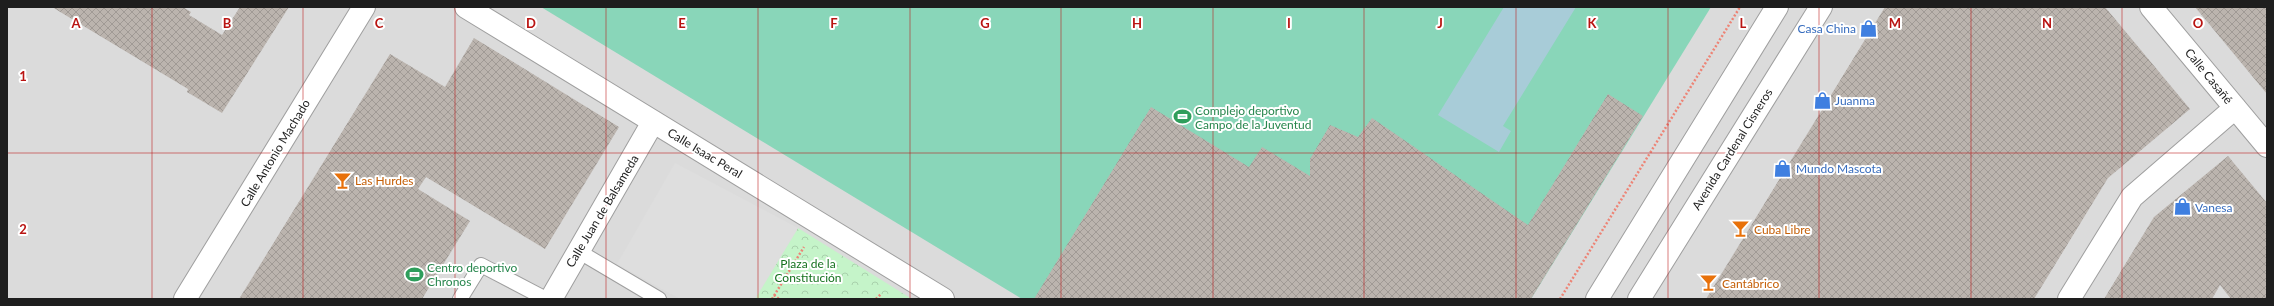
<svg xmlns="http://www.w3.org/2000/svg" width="2274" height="306" font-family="Lato,sans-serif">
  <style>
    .residential { fill: #dbdbdb }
    .park { fill: url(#park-crowns) }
    .pitch { fill: #89d6b9 }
    .parking { fill: #dedede }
    .water { fill: #a8ccd8 }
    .building { fill: url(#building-cross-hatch) }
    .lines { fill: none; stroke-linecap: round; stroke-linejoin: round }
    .service-casing { stroke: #9f9f9f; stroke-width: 16 }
    .minor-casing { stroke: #9f9f9f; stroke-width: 24 }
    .path { stroke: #ed8476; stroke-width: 2.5; stroke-dasharray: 2 2; stroke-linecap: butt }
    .service { stroke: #fff; stroke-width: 14 }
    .minor { stroke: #fff; stroke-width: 22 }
    .grid { fill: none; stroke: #b91412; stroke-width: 1; stroke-opacity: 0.55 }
    .labels { text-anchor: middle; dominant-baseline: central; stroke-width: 4; stroke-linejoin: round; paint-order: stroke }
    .shop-label { font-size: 12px; fill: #366cbe; stroke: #fff; text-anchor: start }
    .street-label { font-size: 12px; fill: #1e1e1e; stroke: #fff }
    .leisure-label { font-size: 12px; fill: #27864d; stroke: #fff; text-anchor: start }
    .food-label { font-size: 12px; fill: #c56008; stroke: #fff; text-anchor: start }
    .park-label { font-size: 12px; fill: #15721e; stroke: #fff }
    .grid-label { font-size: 13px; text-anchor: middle; font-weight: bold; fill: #b91412; stroke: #fff; stroke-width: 4; stroke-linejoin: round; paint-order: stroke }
  </style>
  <defs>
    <pattern id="park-crowns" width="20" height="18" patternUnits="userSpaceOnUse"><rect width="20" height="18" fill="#c5f4c9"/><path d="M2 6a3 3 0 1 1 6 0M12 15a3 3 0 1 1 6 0" fill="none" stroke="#a9d1ac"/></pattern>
    <pattern id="building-cross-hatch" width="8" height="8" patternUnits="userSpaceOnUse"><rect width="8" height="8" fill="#bbb4ae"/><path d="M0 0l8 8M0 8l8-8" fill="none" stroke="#a09a95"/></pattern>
  </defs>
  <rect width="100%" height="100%" fill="#eeebe4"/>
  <rect class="residential" x="7" y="7" width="2260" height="292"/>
  <path class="park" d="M798 228 912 299H755Z"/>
  <path class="pitch" d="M541 7H1711L1531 299H1022Z"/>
  <g class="parking">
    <path d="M675 163 798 228 755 299H680L617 264Z"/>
    <path d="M481 265 546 299H460Z"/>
  </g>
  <path class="water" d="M1504 7H1576L1503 126 1511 131 1499 152 1438 115Z"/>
  <g class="building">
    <path d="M52 7H183L191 12 189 15 222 35 240 7H289L222 113 187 92 188 89Z"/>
    <path d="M1885 7H2105L2190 109 2108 178 2034 299H1706Z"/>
    <path d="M2195 7H2267V94Z"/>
    <path d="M474 38 619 127 545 249 426 177 418 189 470 221 422 299H239L390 54 445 87Z"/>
    <path d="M1608 94 1643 116 1531 299H1034L1151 107 1249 167 1262 147 1310 176V159L1330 125 1358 137 1372 118 1528 225Z"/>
    <path d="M2228 156 2267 203V299H2231L2220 285 2212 299H2104L2154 217Z"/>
  </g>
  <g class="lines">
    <defs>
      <g id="service">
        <path d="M578 251 659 299"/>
        <path d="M460 299 481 265 546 299"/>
      </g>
      <g id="minor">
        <path d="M466 7 943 299"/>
        <path d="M2151 7 2267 146"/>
        <path d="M185 299 364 7"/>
        <path d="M551 299 653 122"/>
        <path d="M1597 299 1777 7"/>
        <path d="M1639 299 1821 7"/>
        <path d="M2069 299 2132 197 2235 108"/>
      </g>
    </defs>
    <use href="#service" class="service-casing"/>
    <use href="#minor" class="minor-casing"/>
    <g class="path">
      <path d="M774 295 779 299"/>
      <path d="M772 299 804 247"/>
      <path d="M876 299 881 294"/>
      <path d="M1560 299 1740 7"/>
    </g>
    <use href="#service" class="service"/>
    <use href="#minor" class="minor"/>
  </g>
  <path class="grid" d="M152 7V299M303 7V299M455 7V299M606 7V299M758 7V299M910 7V299M1061 7V299M1213 7V299M1364 7V299M1516 7V299M1668 7V299M1819 7V299M1971 7V299M2122 7V299M7 153H2267"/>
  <defs>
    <symbol id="shop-bare" viewBox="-9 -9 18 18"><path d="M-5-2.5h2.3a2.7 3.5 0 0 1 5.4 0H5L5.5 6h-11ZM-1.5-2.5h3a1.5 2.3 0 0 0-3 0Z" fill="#3f7fe0" stroke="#fff" stroke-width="2.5" paint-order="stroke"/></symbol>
    <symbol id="stadium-bare" viewBox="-9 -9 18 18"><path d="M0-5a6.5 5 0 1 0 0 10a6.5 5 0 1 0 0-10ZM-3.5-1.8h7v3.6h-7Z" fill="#2e9e5b" stroke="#fff" stroke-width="2.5" paint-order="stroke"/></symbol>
    <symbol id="bar-bare" viewBox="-9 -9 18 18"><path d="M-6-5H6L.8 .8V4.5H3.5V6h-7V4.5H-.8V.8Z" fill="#e8710a" stroke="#fff" stroke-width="2.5" paint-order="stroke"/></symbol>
  </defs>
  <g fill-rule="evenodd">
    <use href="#shop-bare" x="1856" y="16" width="25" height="25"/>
    <use href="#shop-bare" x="1810" y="88" width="25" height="25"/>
    <use href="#stadium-bare" x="1170" y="104" width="25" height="25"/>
    <use href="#shop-bare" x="1770" y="156" width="25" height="25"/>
    <use href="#bar-bare" x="330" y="168" width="25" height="25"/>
    <use href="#shop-bare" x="2170" y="194" width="25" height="25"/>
    <use href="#bar-bare" x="1728" y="216" width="25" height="25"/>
    <use href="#stadium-bare" x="402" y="262" width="25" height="25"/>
    <use href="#bar-bare" x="1696" y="270" width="25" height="25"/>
  </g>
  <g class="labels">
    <g class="shop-label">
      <text x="1856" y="28" text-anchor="end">Casa China</text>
      <text x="1835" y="100">Juanma</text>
      <text x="1796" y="168">Mundo Mascota</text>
      <text x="2195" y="207">Vanesa</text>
    </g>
    <g class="street-label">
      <text transform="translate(2209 76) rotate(51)">Calle Casañé</text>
      <text transform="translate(1732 149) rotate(-58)">Avenida Cardenal Cisneros</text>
      <text transform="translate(275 153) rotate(-59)">Calle Antonio Machado</text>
      <text transform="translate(705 153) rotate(31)">Calle Isaac Peral</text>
      <text transform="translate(602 211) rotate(-59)">Calle Juan de Balsameda</text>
    </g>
    <g class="leisure-label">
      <text x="1195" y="110">Complejo deportivo<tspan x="1195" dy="14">Campo de la Juventud</tspan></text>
      <text x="427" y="267">Centro deportivo<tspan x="427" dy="14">Chronos</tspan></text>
    </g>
    <g class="food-label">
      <text x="355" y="180">Las Hurdes</text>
      <text x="1754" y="229">Cuba Libre</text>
      <text x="1722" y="283">Cantábrico</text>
    </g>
    <g class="park-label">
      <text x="808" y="263">Plaza de la<tspan x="808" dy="14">Constitución</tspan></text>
    </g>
  </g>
  <g class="grid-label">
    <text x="76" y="28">A</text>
    <text x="227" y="28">B</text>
    <text x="379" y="28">C</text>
    <text x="531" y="28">D</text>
    <text x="682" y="28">E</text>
    <text x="834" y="28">F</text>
    <text x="985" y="28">G</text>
    <text x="1137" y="28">H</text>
    <text x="1289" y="28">I</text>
    <text x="1440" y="28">J</text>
    <text x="1592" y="28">K</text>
    <text x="1743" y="28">L</text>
    <text x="1895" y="28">M</text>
    <text x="2047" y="28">N</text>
    <text x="2198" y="28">O</text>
    <text x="23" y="81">1</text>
    <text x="23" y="234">2</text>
  </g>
  <rect width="2274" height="306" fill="none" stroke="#1e1e1e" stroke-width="16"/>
</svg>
